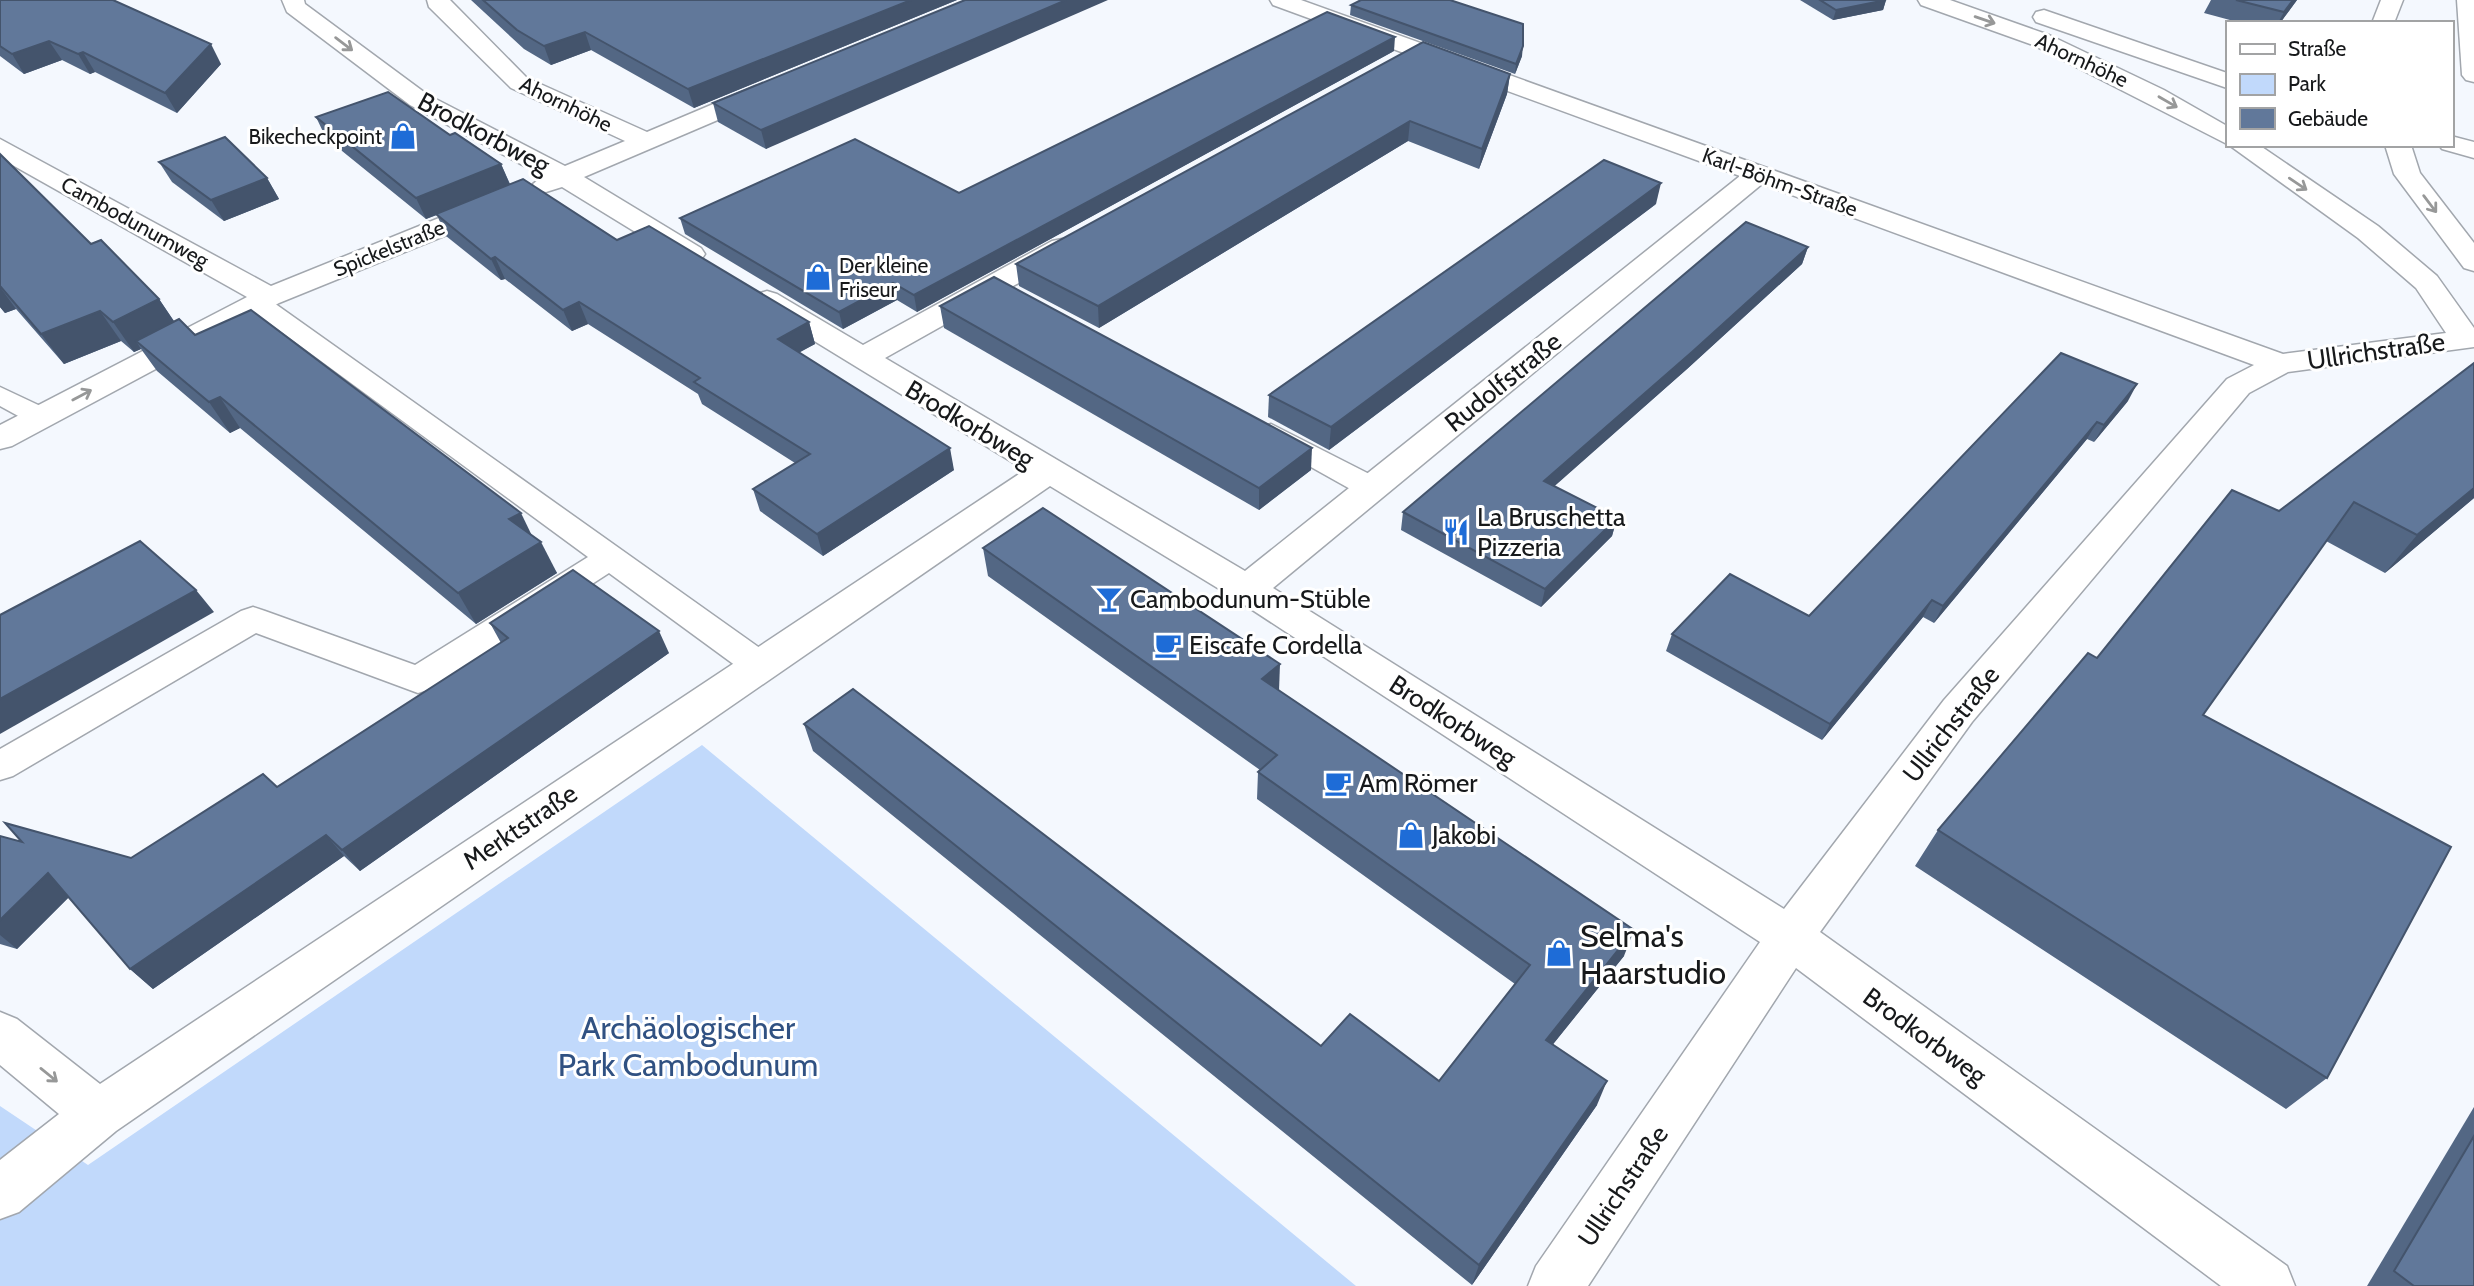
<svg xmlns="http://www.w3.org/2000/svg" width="2474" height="1286" font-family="Cabin,sans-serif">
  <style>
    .green { fill: #c1d9fb }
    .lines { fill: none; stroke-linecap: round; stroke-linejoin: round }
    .service-casing { stroke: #a2a7ae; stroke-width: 3 }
    .minor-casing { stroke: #a2a7ae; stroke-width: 3 }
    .primary-casing { stroke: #a2a7ae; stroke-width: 3 }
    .service { fill: #fff; fill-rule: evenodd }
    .minor { fill: #fff; fill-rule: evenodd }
    .primary { fill: #fff; fill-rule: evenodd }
    .wall { fill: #536784 }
    .shaded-wall { fill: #44546c }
    .building { fill: #61789a; stroke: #44546c; stroke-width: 2 }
    .oneway { stroke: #979898 }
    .labels { text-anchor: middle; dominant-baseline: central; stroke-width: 6; stroke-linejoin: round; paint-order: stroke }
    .far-street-label { font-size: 21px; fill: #17191b; stroke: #fff }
    .far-poi-label { font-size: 21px; fill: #17191b; stroke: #fff; text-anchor: end }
    .street-label { font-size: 26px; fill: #17191b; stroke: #fff }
    .poi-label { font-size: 26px; fill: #17191b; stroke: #fff; text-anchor: start }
    .near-poi-label { font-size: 32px; fill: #17191b; stroke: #fff; text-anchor: start }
    .near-park-label { font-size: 32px; fill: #305182; stroke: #fff }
  </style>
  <rect width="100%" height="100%" fill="#f4f8fe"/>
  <path class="green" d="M702 745 1356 1286H0V1106L88 1165Z"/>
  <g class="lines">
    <defs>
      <g id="service">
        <path d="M258 295 267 298 771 656 776 665 771 674 759 678 747 674 609 573 430 689 418 693 256 633 13 776 0 780V749L241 611 253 607 265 611 415 665 588 557 249 308 245 303 249 298Z"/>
        <path d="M0 387 51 411 55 417 51 423 41 426 31 423 0 406Z"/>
        <path d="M1271 424 1383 481 1387 488 1383 495 1372 498 1361 495 1261 439 1257 433 1261 427Z"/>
      </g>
      <g id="minor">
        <path d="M282 0H304L305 4 428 95 565 166 625 141 511 88 429 7 427 0H450L527 78 647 132 756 86H774L777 91 774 96 584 177 701 248 705 254 701 260 691 263 681 260 562 187 546 192 537 190 533 184 543 176 410 105 287 12Z"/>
        <path d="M1270 0H1301L2283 354 2446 333 2416 288 2358 238 2229 145H2259L2378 226 2437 276 2474 328V347L2288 372 2249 393 1972 722 1820 932 2287 1266 2295 1286H2221L1796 968 1588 1286H1528L1536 1266 1760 942 1234 598 1050 486 116 1131 19 1212 0 1219V1160L59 1114 0 1065V1012L17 1019 100 1084 1025 470 757 306 752 300 757 294 767 291 777 294 863 345 1052 241 1062 239 1072 241 1076 247 1072 253 885 358 1245 571 1740 176 1273 5ZM1762 184 2254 365 2227 379 1944 700 1784 909 1273 588Z"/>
        <path d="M1918 0H1950L2049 35 2164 90 2227 126V144L2033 45 1921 5Z"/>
        <path d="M2044 10 2227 73V88L2036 22 2033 17 2036 12Z"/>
        <path d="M2451 136 2474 142V158L2442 149 2439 145H2451Z"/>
        <path d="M0 139 271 286 481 201H501L505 207 501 213 279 303 12 446 0 449V425L247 297 0 158Z"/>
      </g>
      <g id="primary">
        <path d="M2381 0H2403L2394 23H2372Z"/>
        <path d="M2457 0H2474V82L2466 80 2462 75Z"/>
        <path d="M2385 145H2411L2420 173 2474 243V271L2464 268 2394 174Z"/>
      </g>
    </defs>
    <use href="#service" class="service-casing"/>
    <use href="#minor" class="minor-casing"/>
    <use href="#primary" class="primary-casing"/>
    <use href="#service" class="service"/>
    <use href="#minor" class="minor"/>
    <use href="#primary" class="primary"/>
  </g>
  <g class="wall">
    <path d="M0 0 221 64 177 113 95 72 90 74 62 60 24 74 0 56Z"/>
    <path d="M471 0H957L694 108 591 50 551 65 524 49Z"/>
    <path d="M965 0 766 149 718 122 713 103Z"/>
    <path d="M1800 0H1886L1883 10 1833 20Z"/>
    <path d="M2211 0H2297L2280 23H2241L2204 13Z"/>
    <path d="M1351 5 1522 56 1515 74 1350 15Z"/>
    <path d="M1394 51 917 312 897 300 843 329 685 234 680 218 959 193Z"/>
    <path d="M1510 74 1507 94 1479 169 1408 141 1099 328 1019 286 1016 264Z"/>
    <path d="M316 117 450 135 501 164 510 184 617 240 809 322 815 344 799 352 954 470 823 556 760 511 753 489 795 463 702 404 698 394 588 324 572 331 505 279 501 280 446 236 437 215 426 219 326 138Z"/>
    <path d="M0 154 91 244 159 299 174 321 532 536 557 573 476 624 240 428 230 433 157 371 141 349 134 352 121 341 64 364 16 309 5 313 0 307Z"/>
    <path d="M159 162 267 178 279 199 224 221 172 182Z"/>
    <path d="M1656 204 1329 450 1268 417 1269 395Z"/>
    <path d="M1808 247 1802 264 1687 369 1554 486 1617 518 1612 536 1541 607 1401 530 1403 512Z"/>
    <path d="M940 306 1311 470 1259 510 944 328Z"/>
    <path d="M2474 363V498L2385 573 2326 541 2203 715 2327 1078 2286 1109 1915 866 1938 830 2097 658 2279 511Z"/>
    <path d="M2128 401 2094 442 2087 439 1934 623 1923 617 1822 740 1666 651 1672 634 1809 616Z"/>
    <path d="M983 548 1279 691 1624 956 1553 1044 1597 1105 1472 1285 813 751 804 724 1321 1046 1439 1081 1515 984 1257 799 1258 772 1260 770 988 576Z"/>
    <path d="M490 623 669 653 360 871 344 856 153 989 130 969 69 897 17 949 0 944V836L22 842 131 858 277 787 501 643Z"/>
    <path d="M2474 1107V1286H2367Z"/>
  </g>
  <g class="shaded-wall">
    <path d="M911 0H957L694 108 688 89Z"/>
    <path d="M1066 0H1108L766 149 761 130Z"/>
    <path d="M1886 0 1883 10 1833 20 1836 10Z"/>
    <path d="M2293 0H2297L2280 23H2278L2284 12Z"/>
    <path d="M585 32 591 50 551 65 544 46Z"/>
    <path d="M1395 37 1394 51 917 312 914 295Z"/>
    <path d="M49 41 62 60 24 74 12 54Z"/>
    <path d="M211 44 221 64 177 113 165 93Z"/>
    <path d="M1523 46 1522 56 1515 74 1516 64Z"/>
    <path d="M83 52 95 72 90 74 78 54Z"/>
    <path d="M1510 74 1507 94 1479 169 1482 149Z"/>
    <path d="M1410 121 1408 141 1099 328 1098 306Z"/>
    <path d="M501 164 510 185 426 219 416 198Z"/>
    <path d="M267 178 279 199 224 221 211 200Z"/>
    <path d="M1661 183 1656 204 1329 450 1331 427Z"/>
    <path d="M1808 247 1802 264 1687 369 1540 499 1544 481Z"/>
    <path d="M495 257 505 279 501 280 491 259Z"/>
    <path d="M893 283 897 300 843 329 839 312Z"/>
    <path d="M0 287 16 309 5 313 0 307Z"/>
    <path d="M159 299 179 329 136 341 141 349 134 352 113 322Z"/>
    <path d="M579 302 588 324 572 331 563 310Z"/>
    <path d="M100 311 121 341 64 364 41 334Z"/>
    <path d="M809 322 815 344 784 361 778 339Z"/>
    <path d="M2137 384 2128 401 2094 442 2104 425Z"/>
    <path d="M220 397 240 428 230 433 209 402Z"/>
    <path d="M2097 422 2087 439 1934 623 1943 606Z"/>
    <path d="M950 448 954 470 823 556 817 534Z"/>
    <path d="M1312 448 1311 470 1259 510V488Z"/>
    <path d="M2474 488V498L2385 573 2417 535Z"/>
    <path d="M521 513 536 544 509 519Z"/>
    <path d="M1617 518 1612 536 1541 607 1545 589Z"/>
    <path d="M541 542 557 573 476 624 458 593Z"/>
    <path d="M196 590 214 612 0 734V699Z"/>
    <path d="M1932 600 1923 617 1822 740 1830 724Z"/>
    <path d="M659 631 669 653 360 871 342 850Z"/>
    <path d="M1280 664 1279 691 1262 679Z"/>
    <path d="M326 835 344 856 153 989 130 969Z"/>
    <path d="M48 873 72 894 17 949 0 935V920Z"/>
    <path d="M1634 930 1624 956 1538 1063 1546 1040Z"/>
    <path d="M1607 1081 1597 1105 1472 1285 1479 1265Z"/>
  </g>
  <g class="building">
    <path d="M0 0H113L211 44 165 93 83 52 78 54 49 41 12 54 0 46Z"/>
    <path d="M483 0H911L688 89 585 32 544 46 517 30Z"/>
    <path d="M965 0H1066L761 130 713 103Z"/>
    <path d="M1361 0H1450L1523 24V46L1516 64 1351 5Z"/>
    <path d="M1820 0H1886L1836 10Z"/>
    <path d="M2236 0H2293L2284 12Z"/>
    <path d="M1327 12 1395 37 914 295 893 283 839 312 680 218 855 139 959 193Z"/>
    <path d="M1423 42 1510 74 1482 149 1410 121 1098 306 1016 264Z"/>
    <path d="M388 92 450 135 455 133 501 164 416 198 316 117Z"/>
    <path d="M225 137 267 178 211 200 159 162Z"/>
    <path d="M0 154 91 244 101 240 159 299 113 322 100 311 41 334 0 286Z"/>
    <path d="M1604 160 1661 183 1331 427 1269 395Z"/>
    <path d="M523 179 617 240 649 226 809 322 778 339 950 448 817 534 753 489 810 454 694 382 700 378 579 302 563 310 495 257 491 259 436 214Z"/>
    <path d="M1746 222 1808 247 1692 352 1544 481 1617 518 1545 589 1403 512Z"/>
    <path d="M994 277 1312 448 1259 488 940 306Z"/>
    <path d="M251 310 521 513 509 519 541 542 458 593 220 397 209 402 136 341 179 319 195 335Z"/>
    <path d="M2061 353 2137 384 2104 425 2097 422 1943 606 1932 600 1830 724 1672 634 1730 574 1809 616Z"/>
    <path d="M2474 363V488L2417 535 2354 502 2203 715 2451 847 2327 1078 1938 830 2088 653 2097 658 2232 490 2279 511Z"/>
    <path d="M1043 508 1280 664 1262 679 1634 930 1546 1040 1607 1081 1479 1265 804 724 853 689 1321 1046 1350 1014 1439 1081 1530 965 1258 772 1277 755 983 548Z"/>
    <path d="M140 541 196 590 0 699V615Z"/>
    <path d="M573 570 659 631 342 850 326 835 130 969 48 873 0 920V836L22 842 5 823 131 858 263 774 277 787 508 638 490 623Z"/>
    <path d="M2474 1136V1286H2414L2394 1271Z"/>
  </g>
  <defs><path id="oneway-shaft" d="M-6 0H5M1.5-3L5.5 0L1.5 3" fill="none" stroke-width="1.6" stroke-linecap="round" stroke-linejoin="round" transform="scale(1.75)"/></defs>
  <g class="oneway">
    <use href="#oneway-shaft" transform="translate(1985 20) rotate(19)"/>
    <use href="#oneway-shaft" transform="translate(344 44) rotate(37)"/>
    <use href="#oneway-shaft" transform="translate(2168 102) rotate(30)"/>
    <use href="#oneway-shaft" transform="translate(2298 184) rotate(34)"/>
    <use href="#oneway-shaft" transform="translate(2430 204) rotate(53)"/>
    <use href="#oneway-shaft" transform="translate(82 395) rotate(-28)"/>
    <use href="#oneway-shaft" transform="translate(49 1075) rotate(39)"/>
  </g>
  <defs>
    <symbol id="shop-bare" viewBox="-9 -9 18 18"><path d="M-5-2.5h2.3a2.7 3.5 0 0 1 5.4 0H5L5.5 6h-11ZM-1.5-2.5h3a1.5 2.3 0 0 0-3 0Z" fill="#1e6cd7" stroke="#fff" stroke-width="2.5" paint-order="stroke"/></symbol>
    <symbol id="restaurant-bare" viewBox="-9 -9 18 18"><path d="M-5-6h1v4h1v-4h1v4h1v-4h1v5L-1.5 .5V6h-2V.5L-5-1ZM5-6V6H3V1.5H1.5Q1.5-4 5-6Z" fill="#1e6cd7" stroke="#fff" stroke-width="2.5" paint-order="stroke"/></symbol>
    <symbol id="bar-bare" viewBox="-9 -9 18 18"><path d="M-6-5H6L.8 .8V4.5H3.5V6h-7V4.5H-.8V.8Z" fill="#1e6cd7" stroke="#fff" stroke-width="2.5" paint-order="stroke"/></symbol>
    <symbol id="cafe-bare" viewBox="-9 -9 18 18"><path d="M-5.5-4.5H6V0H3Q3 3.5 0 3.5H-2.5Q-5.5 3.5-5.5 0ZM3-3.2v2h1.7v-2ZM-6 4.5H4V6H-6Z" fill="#1e6cd7" stroke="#fff" stroke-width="2.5" paint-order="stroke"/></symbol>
  </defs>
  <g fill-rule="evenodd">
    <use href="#shop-bare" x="384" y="117" width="38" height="38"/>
    <use href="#shop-bare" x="799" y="258" width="38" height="38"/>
    <use href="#restaurant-bare" x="1437" y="513" width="38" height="38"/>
    <use href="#bar-bare" x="1090" y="580" width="38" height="38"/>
    <use href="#cafe-bare" x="1149" y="626" width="38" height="38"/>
    <use href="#cafe-bare" x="1319" y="764" width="38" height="38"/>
    <use href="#shop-bare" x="1392" y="816" width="38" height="38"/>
    <use href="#shop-bare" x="1540" y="934" width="38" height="38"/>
  </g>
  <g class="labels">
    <g class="far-street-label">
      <text transform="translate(2082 60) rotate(25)">Ahornhöhe</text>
      <text transform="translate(566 104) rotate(26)">Ahornhöhe</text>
      <text transform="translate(1780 182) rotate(20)">Karl-Böhm-Straße</text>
      <text transform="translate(135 222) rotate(29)">Cambodunumweg</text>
      <text transform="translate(389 248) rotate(-22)">Spickelstraße</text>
    </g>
    <g class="far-poi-label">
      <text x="382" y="136">Bikecheckpoint</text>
      <text x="839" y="265" text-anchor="start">Der kleine<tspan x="839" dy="24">Friseur</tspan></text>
    </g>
    <g class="street-label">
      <text transform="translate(484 133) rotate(28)">Brodkorbweg</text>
      <text transform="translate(2376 351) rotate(-8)">Ullrichstraße</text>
      <text transform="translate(1503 382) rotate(-39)">Rudolfstraße</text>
      <text transform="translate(970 424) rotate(31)">Brodkorbweg</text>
      <text transform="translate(1453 721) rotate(33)">Brodkorbweg</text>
      <text transform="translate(1951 724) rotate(-52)">Ullrichstraße</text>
      <text transform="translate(520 827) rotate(-34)">Merktstraße</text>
      <text transform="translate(1925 1036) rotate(36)">Brodkorbweg</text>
      <text transform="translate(1623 1186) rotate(-56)">Ullrichstraße</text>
    </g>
    <g class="poi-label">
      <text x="1477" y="517">La Bruschetta<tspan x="1477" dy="30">Pizzeria</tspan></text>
      <text x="1130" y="599">Cambodunum-Stüble</text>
      <text x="1189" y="645">Eiscafe Cordella</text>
      <text x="1359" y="783">Am Römer</text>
      <text x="1432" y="835">Jakobi</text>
    </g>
    <g class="near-poi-label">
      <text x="1580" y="935">Selma's<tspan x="1580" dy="37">Haarstudio</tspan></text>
    </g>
    <g class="near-park-label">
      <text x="688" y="1027">Archäologischer<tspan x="688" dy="37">Park Cambodunum</tspan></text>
    </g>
  </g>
  <rect x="2226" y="21" width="228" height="126" fill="#ffffff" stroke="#a2a3a4" stroke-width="2"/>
  <rect x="2240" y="44" width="35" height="10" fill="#ffffff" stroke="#a2a3a4" stroke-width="2"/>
  <text x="2288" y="56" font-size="21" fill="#17191b">Straße</text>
  <rect x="2240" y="74" width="35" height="21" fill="#c1d9fb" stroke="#a2a3a4" stroke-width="2"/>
  <text x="2288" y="91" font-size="21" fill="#17191b">Park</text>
  <rect x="2240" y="108" width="35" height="21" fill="#61789a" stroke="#a2a3a4" stroke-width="2"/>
  <text x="2288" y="126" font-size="21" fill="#17191b">Gebäude</text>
</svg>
